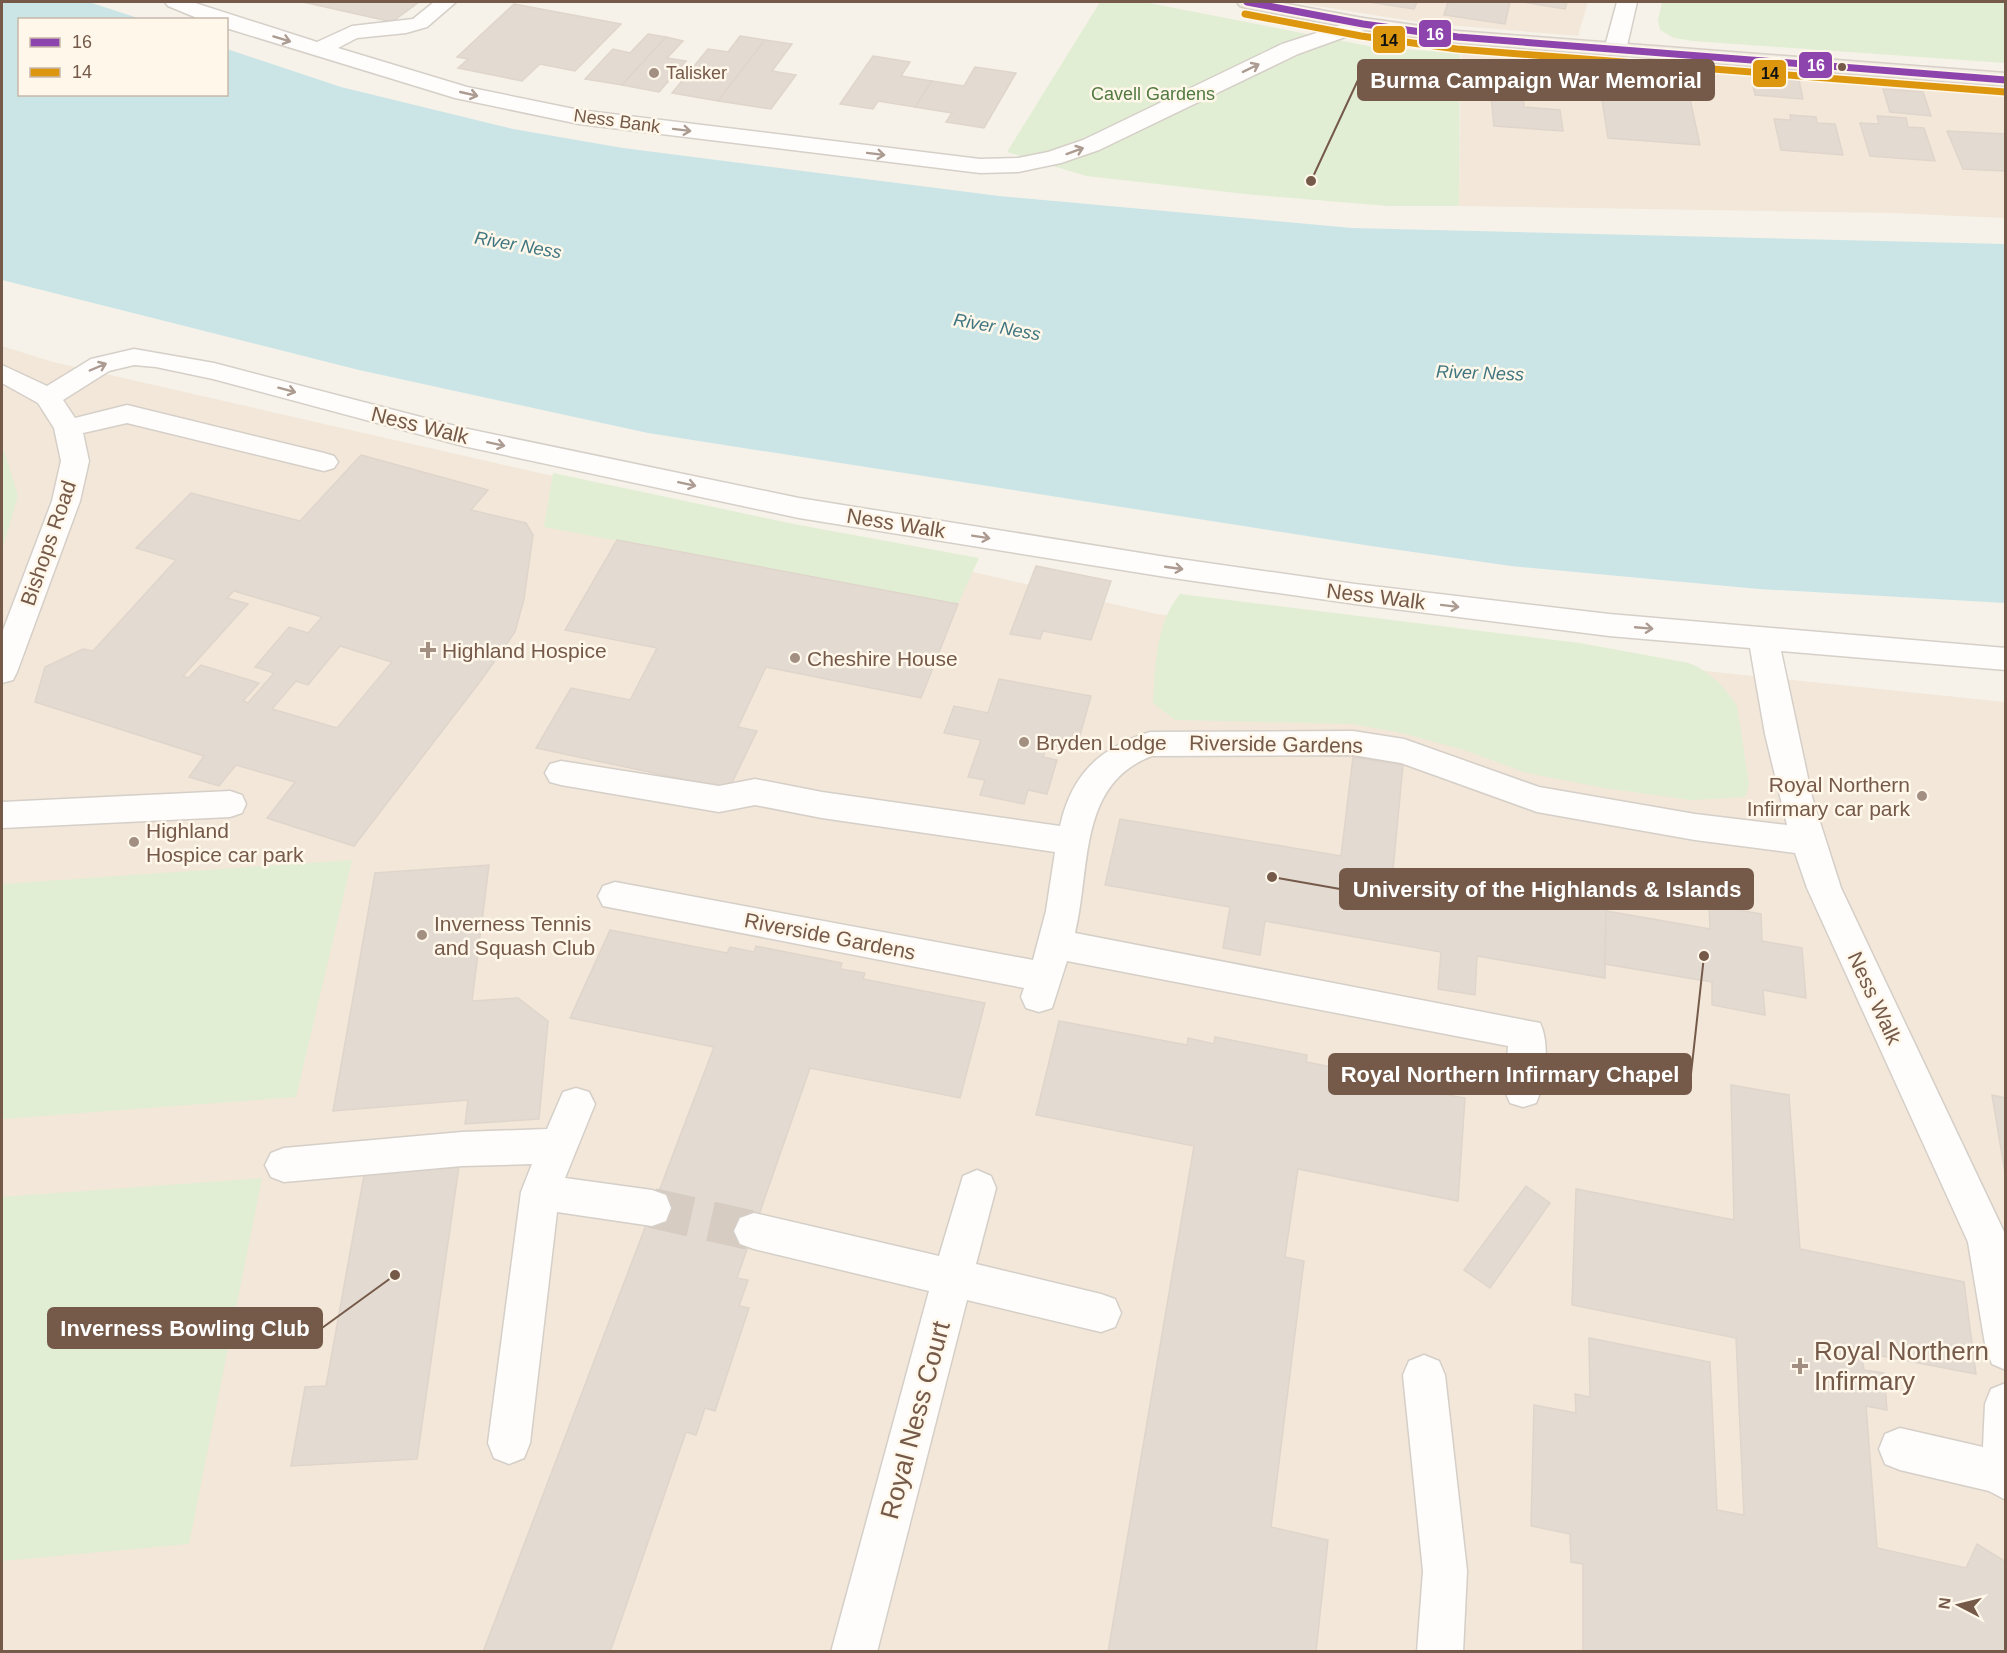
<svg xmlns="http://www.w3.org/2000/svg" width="2007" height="1653" font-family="Helvetica,sans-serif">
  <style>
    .residential { fill: #f2e7d9 }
    .green { fill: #e2eed4 }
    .water { fill: #cbe5e7 }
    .building { fill: #e3dad1; stroke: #dfd5cb; stroke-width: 1.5; fill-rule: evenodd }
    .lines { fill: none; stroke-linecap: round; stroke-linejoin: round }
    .minor-tunnel { stroke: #d6ccc1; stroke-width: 40; stroke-dasharray: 40 20; stroke-linecap: butt }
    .minor-casing { stroke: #d5cfc8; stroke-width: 3 }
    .major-casing { stroke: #d8cfc8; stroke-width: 3 }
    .minor { fill: #fefdfc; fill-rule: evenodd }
    .major { fill: #f2ede4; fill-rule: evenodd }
    .bus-1-casing { stroke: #fff7ea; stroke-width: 10 }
    .bus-2-casing { stroke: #fff7ea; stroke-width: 10 }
    .bus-1 { stroke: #8e44ad; stroke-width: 7 }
    .bus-2 { stroke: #dd970f; stroke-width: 7 }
    .oneway { stroke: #ac9b91 }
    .bus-dot { fill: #755949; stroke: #fff7ea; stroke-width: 2 }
    .poi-dot { fill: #a28f81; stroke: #fff7ea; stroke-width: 2 }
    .labels { text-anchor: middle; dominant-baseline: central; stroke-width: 5; stroke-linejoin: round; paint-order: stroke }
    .far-poi-label { font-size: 18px; fill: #755949; stroke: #fff7ea; text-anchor: start }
    .far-park-label { font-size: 18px; fill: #527a41; stroke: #fff7ea }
    .far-street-label { font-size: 18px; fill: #755949; stroke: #fff7ea }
    .far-water-label { font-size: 18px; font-style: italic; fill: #3f7681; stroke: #fff7ea }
    .street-label { font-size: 21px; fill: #755949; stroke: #fff7ea }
    .poi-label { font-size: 21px; fill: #755949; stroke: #fff7ea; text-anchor: start }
    .near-poi-label { font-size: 26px; fill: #755949; stroke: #fff7ea; text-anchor: start }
    .near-street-label { font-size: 26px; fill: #755949; stroke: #fff7ea }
    .leader { fill: none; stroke: #755949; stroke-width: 2 }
    .callout-dot { fill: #755949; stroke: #fff7ea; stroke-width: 2 }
    .callout { fill: #755949; stroke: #755949; stroke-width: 2 }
    .callout-label { font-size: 22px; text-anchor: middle; font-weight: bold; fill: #fff }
    .line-badge { stroke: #fff7ea; stroke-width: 2 }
    .badge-label { font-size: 16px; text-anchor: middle; font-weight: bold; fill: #fff }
    .pale-badge-label { font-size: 16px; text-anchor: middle; font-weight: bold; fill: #111 }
  </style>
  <rect width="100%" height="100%" fill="#f6f2e9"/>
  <g class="residential">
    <path d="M1292 2H1588L1578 36 1424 23Z"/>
    <path d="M1461 53 2005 96V218L1891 213 1459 206Z"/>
    <path d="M2 346 53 362 1157 614 2005 702V1651H2Z"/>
  </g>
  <g class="green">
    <path d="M1100 2H1144L1374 47 1460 53 1459 206H1388L1254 195 1086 176 1007 152Z"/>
    <path d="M1662 2H2005V63L1693 41 1674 38 1660 30 1658 20Z"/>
    <path d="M4 450 18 496 2 550V451Z"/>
    <path d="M553 473 794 524 979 558 958 604 544 527Z"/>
    <path d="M1180 594 1580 643 1689 663C1708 670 1726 688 1737 706L1749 784 1745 797 1691 800 1604 788 1527 773 1464 750 1402 733 1352 724 1175 720 1153 703C1155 667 1156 622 1180 594Z"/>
    <path d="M352 860 296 1097 2 1119V884Z"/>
    <path d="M262 1178 189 1544 2 1561V1197Z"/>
  </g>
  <path class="water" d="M2 2H89L141 19 20 20V94H226L227 49 341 87 513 129 623 148 999 196 1352 228 2005 244V603L1759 589 1511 566 1371 546 648 433 359 370 2 280Z"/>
  <g class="building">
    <path d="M303 2H419L392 22Z"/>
    <path d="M1369 2H1417L1414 9Z"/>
    <path d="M1448 2H1510L1505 24 1444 15Z"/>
    <path d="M1523 2H1567L1565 9Z"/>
    <path d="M514 4 621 24 575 71 540 64 522 81 458 68 468 59 457 57Z"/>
    <path d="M648 34 666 37 622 85 585 79 613 49 630 53Z"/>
    <path d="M740 36 765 40 718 101 672 93 708 49 728 52Z"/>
    <path d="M666 37 683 41 667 58 686 61 659 92 622 85Z"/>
    <path d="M765 40 792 44 772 71 796 75 771 109 718 101Z"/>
    <path d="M873 56 910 62 901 76 932 81 915 107 878 101 873 109 840 104Z"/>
    <path d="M975 67 1016 73 984 128 946 122 952 113 915 107 932 81 964 86Z"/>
    <path d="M1751 77 1799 80 1803 99 1755 95Z"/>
    <path d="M1490 85 1522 87 1524 107 1560 110 1563 131 1494 126Z"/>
    <path d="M1883 89 1923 92 1931 116 1890 112Z"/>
    <path d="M1601 93 1690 99 1700 145 1608 138Z"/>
    <path d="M1790 115 1816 117 1817 123 1835 124 1843 155 1781 150 1774 119 1791 120Z"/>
    <path d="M1877 116 1906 118 1908 127 1924 128 1935 161 1870 156 1860 123 1879 124Z"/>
    <path d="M1947 131 2006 134V171L1963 169Z"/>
    <path d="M361 455 488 490 471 510 526 523 533 535 524 599 515 632 482 679 354 846 267 818 295 782 236 765 219 786 189 777 204 756 35 702 45 667 83 649 93 651 176 560 136 548 191 493 300 521ZM234 591 322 617 308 633 289 627 255 667 274 673 248 703 243 701 259 683 201 665 188 678 183 676 248 604 227 598ZM340 646 392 662 337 728 272 709 296 681 308 685Z"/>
    <path d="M617 540 958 604 921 698 766 667 738 727 757 731 729 789 536 748 571 688 630 700 657 648 565 630Z"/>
    <path d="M1036 566 1111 581 1091 640 1043 631 1040 639 1010 634Z"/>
    <path d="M999 679 1091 696 1080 735 1073 733 1071 739 1060 746H1047L1043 757 1057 760 1047 794 1028 790 1024 804 980 795 985 780 968 777 981 740 944 733 954 706 988 713Z"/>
    <path d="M1353 757 1403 765 1393 870 1606 905 1605 978 1477 956 1475 995 1438 989 1441 952 1265 921 1260 955 1223 948 1230 907 1105 885 1120 819 1341 856Z"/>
    <path d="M489 865 472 1001 518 998 548 1021 539 1119 465 1124 468 1100 333 1111 375 873Z"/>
    <path d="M1709 905 1761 914 1762 941 1802 948 1806 998 1763 990 1765 1015 1712 1005V982L1605 964 1606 911 1710 929Z"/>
    <path d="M610 930 727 953 730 947 754 952 756 946 842 963 840 969 865 973 863 979 985 1003 960 1098 810 1068 737 1278 748 1280 739 1306 749 1308 715 1411 705 1408 696 1435 686 1432 610 1652H483L714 1047 570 1018Z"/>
    <path d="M1059 1021 1187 1045 1188 1038 1214 1044 1215 1037 1307 1055 1306 1062 1332 1067 1331 1073 1465 1098 1458 1201 1298 1169 1285 1257 1304 1261 1271 1527 1328 1540 1316 1652H1108L1194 1146 1036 1115Z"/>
    <path d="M1731 1085 1789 1095 1800 1249 1964 1282 1976 1374 1861 1352 1864 1370 1884 1373 1887 1410 1866 1406 1877 1548 1966 1568 1977 1544 2006 1562V1652H1583V1564L1571 1562 1570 1534 1531 1526 1534 1405 1576 1413 1575 1394 1590 1397 1589 1338 1710 1362 1717 1510 1744 1515 1736 1338 1572 1305 1576 1189 1734 1220Z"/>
    <path d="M1992 1095 2006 1098V1179Z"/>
    <path d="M460 1159 417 1459 291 1466 305 1387 326 1386 366 1164Z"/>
    <path d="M1526 1186 1550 1203 1490 1288 1464 1270Z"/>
  </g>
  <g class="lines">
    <path class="minor-tunnel" d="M652 1208 754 1231"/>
    <defs>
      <g id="minor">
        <path d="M165 2H192L317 42 352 26 413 19 434 2H456L427 27 406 33 357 38 338 48 467 87 579 110 980 159 1018 158 1048 152 1083 140 1282 44 1363 18 1370 20 1373 24 1370 28 1298 54 1099 150 1061 163 1018 172 980 173 579 124 455 98 226 28V20H202L168 6Z"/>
        <path d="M1617 2H1637L1626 50 1623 55H1607L1604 50Z"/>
        <path d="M134 349 214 363 463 428 799 498 1166 557 1355 584 1609 614 2006 648V670L1781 651 1812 797 1841 888 2006 1236V1370L1992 1364 1986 1350 1968 1242 1807 888 1795 853 1695 840 1537 812 1401 763 1353 755 1152 756C1077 784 1091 869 1075 933L1540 1023C1550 1043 1546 1082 1536 1103L1523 1107 1510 1103 1505 1091 1508 1046 1067 961 1052 1008 1039 1012 1026 1008 1021 997 1024 988 603 906 598 896 603 886 615 882 1033 960 1046 911 1055 852 822 818 755 805 719 812 561 785 550 782 545 773 550 764 561 761 719 786 755 779 822 792 1060 826C1072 773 1100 748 1150 732L1353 731 1404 739 1539 787 1695 814 1787 825 1765 734 1750 648 1609 636 1355 604 1166 577 799 518 463 446 213 379 156 367 134 365 109 371 63 400 75 418 127 405 324 453 334 456 338 462 334 468 324 471 127 423 83 433 89 461 80 501 17 672 13 680 2 683V633L52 501 61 461 54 428 38 403 2 383V365L47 386 91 359Z"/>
        <path d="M230 791 242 795 246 804 242 813 230 817 2 828V802Z"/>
        <path d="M576 1088 589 1092 595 1104 565 1178 652 1190 666 1195 671 1208 666 1221 652 1226 557 1212 530 1443 524 1458 509 1464 494 1458 488 1443 521 1192 532 1164 462 1166 284 1182 271 1177 265 1165 271 1153 284 1148 462 1132 547 1129 563 1092Z"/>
        <path d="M977 1170 991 1176 996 1188 976 1264 1101 1294 1115 1299 1121 1313 1115 1327 1101 1332 967 1300 877 1652H831L929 1291 754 1249 740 1244 734 1231 740 1218 754 1213 939 1256 963 1176Z"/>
        <path d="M1424 1355 1439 1361 1445 1375 1467 1571 1463 1652H1417L1423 1571 1403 1375 1409 1361Z"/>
        <path d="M2006 1383V1500L1989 1491 1900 1470 1885 1464 1879 1449 1885 1434 1900 1428 1983 1447 1985 1404 1991 1389Z"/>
      </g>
      <path id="major" d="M1237 2H1277L1363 18 1458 31 2006 73V86L1458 43 1363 30 1247 8 1240 6Z"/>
    </defs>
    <use href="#minor" class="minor-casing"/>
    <use href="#major" class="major-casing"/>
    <use href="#minor" class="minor"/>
    <use href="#major" class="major"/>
    <defs>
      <path id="bus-1" d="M1247 2 1363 24 1458 37 2006 80"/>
      <path id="bus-2" d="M1245 14 1361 36 1457 49 2005 92"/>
    </defs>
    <use href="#bus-1" class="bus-1-casing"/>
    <use href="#bus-2" class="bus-2-casing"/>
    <use href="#bus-1" class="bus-1"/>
    <use href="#bus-2" class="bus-2"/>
  </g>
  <defs><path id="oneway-shaft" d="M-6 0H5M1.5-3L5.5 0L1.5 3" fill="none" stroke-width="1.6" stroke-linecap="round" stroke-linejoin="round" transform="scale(1.5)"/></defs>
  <g class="oneway">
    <use href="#oneway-shaft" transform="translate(282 39) rotate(17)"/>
    <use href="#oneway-shaft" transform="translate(1251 68) rotate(-26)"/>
    <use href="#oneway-shaft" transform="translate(469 94) rotate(13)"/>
    <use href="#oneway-shaft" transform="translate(682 130) rotate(7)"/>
    <use href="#oneway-shaft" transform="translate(1075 151) rotate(-20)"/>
    <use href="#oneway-shaft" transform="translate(876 154) rotate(7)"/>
    <use href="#oneway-shaft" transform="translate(98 367) rotate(-23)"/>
    <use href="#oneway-shaft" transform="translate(287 390) rotate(15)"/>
    <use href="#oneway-shaft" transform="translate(496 444) rotate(12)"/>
    <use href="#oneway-shaft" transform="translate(687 484) rotate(12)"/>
    <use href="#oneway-shaft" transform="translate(981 537) rotate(9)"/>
    <use href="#oneway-shaft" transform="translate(1174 568) rotate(8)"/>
    <use href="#oneway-shaft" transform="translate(1450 606) rotate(7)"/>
    <use href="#oneway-shaft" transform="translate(1644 628) rotate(5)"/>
  </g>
  <circle class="bus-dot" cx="1842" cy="67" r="5"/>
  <g class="poi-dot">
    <circle cx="654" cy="73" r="6"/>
    <path d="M425 641h6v6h6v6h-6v6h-6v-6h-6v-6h6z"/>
    <circle cx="795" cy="658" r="6"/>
    <circle cx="1024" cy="742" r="6"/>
    <circle cx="1922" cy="796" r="6"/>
    <circle cx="134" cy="842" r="6"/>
    <circle cx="422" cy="935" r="6"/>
    <path d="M1797 1357h6v6h6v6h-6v6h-6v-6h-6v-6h6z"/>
  </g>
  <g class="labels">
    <g class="far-poi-label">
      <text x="666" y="73">Talisker</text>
    </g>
    <g class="far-park-label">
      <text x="1153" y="94">Cavell Gardens</text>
    </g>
    <g class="far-street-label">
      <text transform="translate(617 121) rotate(8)">Ness Bank</text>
    </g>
    <g class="far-water-label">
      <text transform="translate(518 245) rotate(10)">River Ness</text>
      <text transform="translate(997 327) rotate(10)">River Ness</text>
      <text transform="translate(1480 373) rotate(2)">River Ness</text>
    </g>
    <g class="street-label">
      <text transform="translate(420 425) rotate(14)">Ness Walk</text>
      <text transform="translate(896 523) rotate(9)">Ness Walk</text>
      <text transform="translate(48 543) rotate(-71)">Bishops Road</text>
      <text transform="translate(1376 596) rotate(7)">Ness Walk</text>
      <text transform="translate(1276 744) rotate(1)">Riverside Gardens</text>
      <text transform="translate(830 936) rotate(11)">Riverside Gardens</text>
      <text transform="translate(1875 998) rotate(65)">Ness Walk</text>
    </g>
    <g class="poi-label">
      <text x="442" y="650">Highland Hospice</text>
      <text x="807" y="658">Cheshire House</text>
      <text x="1036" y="742">Bryden Lodge</text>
      <text x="1910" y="784" text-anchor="end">Royal Northern<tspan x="1910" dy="24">Infirmary car park</tspan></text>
      <text x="146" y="830">Highland<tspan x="146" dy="24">Hospice car park</tspan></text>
      <text x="434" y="923">Inverness Tennis<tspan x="434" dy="24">and Squash Club</tspan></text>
    </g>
    <g class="near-poi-label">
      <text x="1814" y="1351">Royal Northern<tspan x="1814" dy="30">Infirmary</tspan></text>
    </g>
    <g class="near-street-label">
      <text transform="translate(915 1420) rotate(-75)">Royal Ness Court</text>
    </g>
  </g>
  <path class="leader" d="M1311 181L1358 80M1272 877L1340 889M1704 956L1691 1074M395 1275L322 1328"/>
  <g class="callout-dot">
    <circle cx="1311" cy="181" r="6"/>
    <circle cx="1272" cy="877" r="6"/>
    <circle cx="1704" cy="956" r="6"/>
    <circle cx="395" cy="1275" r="6"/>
  </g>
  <g class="callout">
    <rect x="1358" y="60" width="356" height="40" rx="6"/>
    <rect x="1340" y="869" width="413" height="40" rx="6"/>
    <rect x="1329" y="1054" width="362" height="40" rx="6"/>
    <rect x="48" y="1308" width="274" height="40" rx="6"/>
  </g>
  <g class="callout-label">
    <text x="1536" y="88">Burma Campaign War Memorial</text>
    <text x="1547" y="897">University of the Highlands &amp; Islands</text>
    <text x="1510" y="1082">Royal Northern Infirmary Chapel</text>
    <text x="185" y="1336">Inverness Bowling Club</text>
  </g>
  <g class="line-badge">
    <rect x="1418" y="19" width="34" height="29" rx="6" fill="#8e44ad"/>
    <rect x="1372" y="25" width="34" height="29" rx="6" fill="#dd970f"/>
    <rect x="1798" y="51" width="35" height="28" rx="6" fill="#8e44ad"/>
    <rect x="1752" y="59" width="35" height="29" rx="6" fill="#dd970f"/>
  </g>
  <g class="badge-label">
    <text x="1435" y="40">16</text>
    <text x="1816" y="71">16</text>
  </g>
  <g class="pale-badge-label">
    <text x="1389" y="46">14</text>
    <text x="1770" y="79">14</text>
  </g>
  <rect width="2007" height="1653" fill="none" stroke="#755949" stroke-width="6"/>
  <rect x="18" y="18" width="210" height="78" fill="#fff7ea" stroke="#c8b8aa" stroke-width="1.5"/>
  <rect x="30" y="38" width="30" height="9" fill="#8e44ad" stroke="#c8b8aa" stroke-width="1.5"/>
  <text x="72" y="48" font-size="18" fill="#755949">16</text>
  <rect x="30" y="68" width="30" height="9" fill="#dd970f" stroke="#c8b8aa" stroke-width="1.5"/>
  <text x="72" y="78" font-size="18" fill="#755949">14</text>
  <g transform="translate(1959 1605) rotate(277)" stroke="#fff7ea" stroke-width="4.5" paint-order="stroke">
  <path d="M0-4.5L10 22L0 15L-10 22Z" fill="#755949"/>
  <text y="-9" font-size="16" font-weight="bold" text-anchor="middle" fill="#755949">N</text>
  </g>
</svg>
